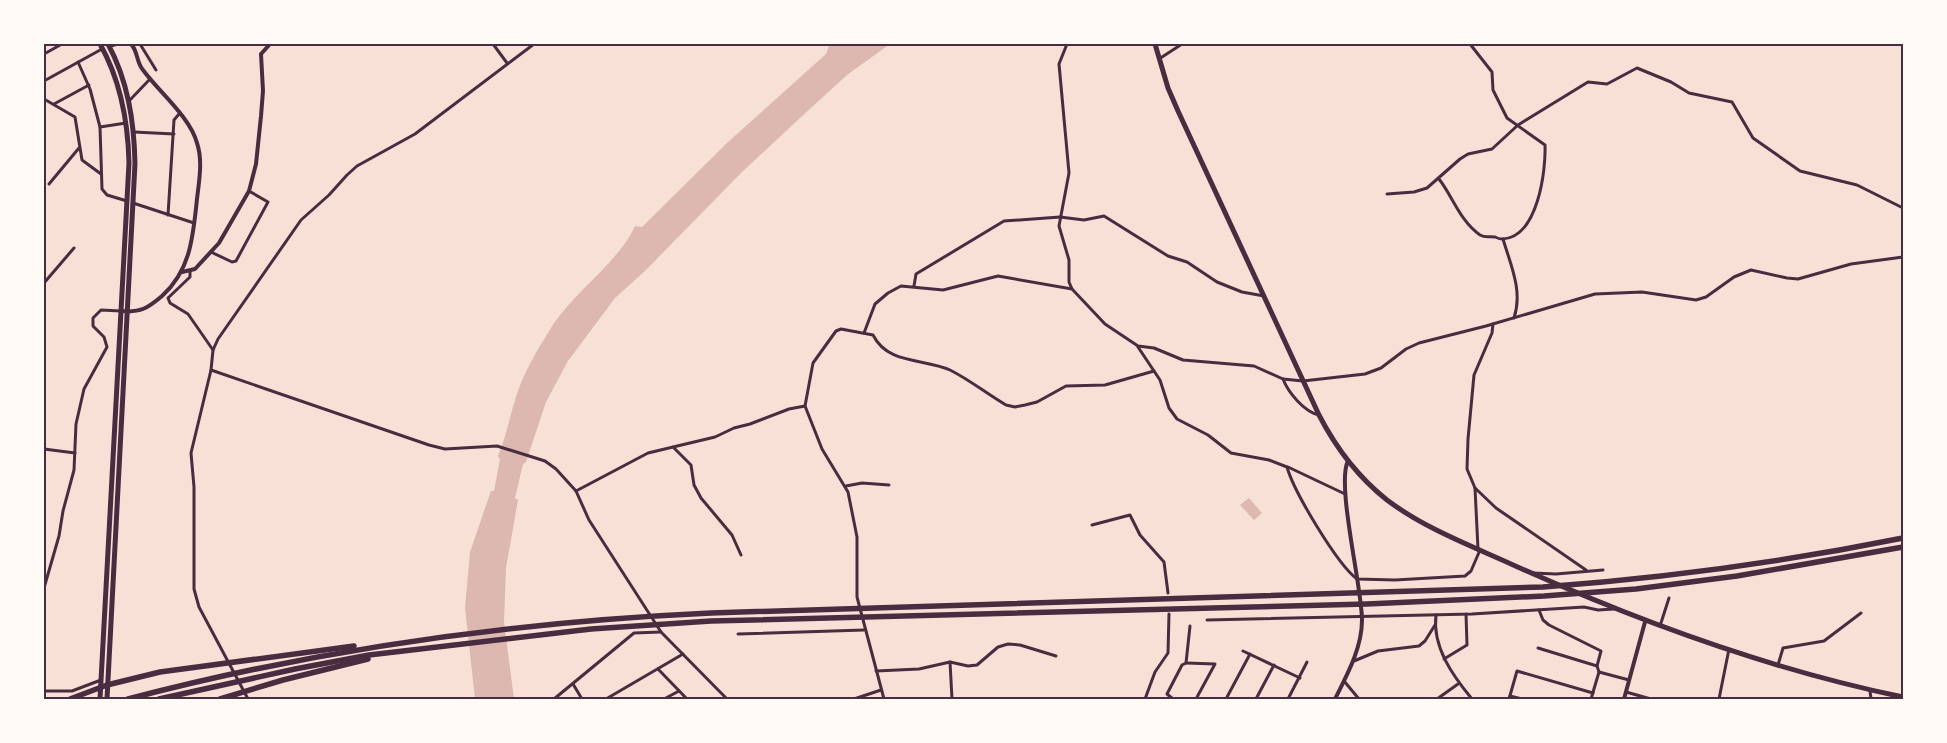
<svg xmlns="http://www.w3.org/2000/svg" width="1947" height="743" font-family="Barlow,sans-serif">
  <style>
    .water { fill: #dcb8b0 }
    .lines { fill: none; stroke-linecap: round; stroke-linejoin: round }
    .minor { stroke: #4a2c40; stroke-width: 3 }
    .tertiary { stroke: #4a2c40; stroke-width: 4 }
    .primary { stroke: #4a2c40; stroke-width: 5 }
    .motorway { stroke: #4a2c40; stroke-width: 5.5 }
    .neatline { fill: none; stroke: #4a2c40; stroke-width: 2 }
  </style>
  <rect width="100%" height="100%" fill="#f7e1d7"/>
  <g class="water">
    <path d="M834 44H890L847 75 800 118 741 173 645 271 615 298 568 361 546 402 526 462 523 464 515 498 518 500 506 568 504 622 514 699H475L465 608 470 552 491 491H494L500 459 498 456C508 433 511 407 521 383 529 363 543 341 554 323 577 290 620 260 635 226L642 227 727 143 826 54 829 46Z"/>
    <path d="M1249 498 1262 513 1254 520 1240 505Z"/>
  </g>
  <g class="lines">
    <g class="minor">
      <path d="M140 44 156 70"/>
      <path d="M493 44 507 63"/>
      <path d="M1067 44 1059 64 1069 173 1059 226 1069 260V282L1072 289 1105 324 1138 346 1154 348 1183 360 1254 366 1283 379 1303 381 1365 374 1381 368 1406 349 1419 343 1486 326 1595 294 1642 292 1696 300 1706 297 1734 277 1751 270 1787 278 1798 279 1851 264 1903 257"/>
      <path d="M44 54 62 44"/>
      <path d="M1159 59 1182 44"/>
      <path d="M78 62 90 89 100 127 102 189 107 195 127 201"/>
      <path d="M44 81 102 49"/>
      <path d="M44 99 75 117 82 160 101 174"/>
      <path d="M129 101 150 79"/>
      <path d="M54 104 89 85"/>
      <path d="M100 127 126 123"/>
      <path d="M134 132 174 134"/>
      <path d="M1439 179C1453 197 1460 221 1480 235 1485 238 1489 236 1495 237 1497 238 1500 239 1502 239 1538 238 1546 170 1545 145L1507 118 1493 90 1492 72 1470 44"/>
      <path d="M49 184 79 148"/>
      <path d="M1387 194 1414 192 1427 188 1460 159 1468 154 1492 149 1518 125 1588 82 1607 84 1637 68 1671 82 1689 93 1732 102 1753 138 1800 171 1857 185 1903 208"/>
      <path d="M133 203 194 223"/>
      <path d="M168 215 174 120 179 114"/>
      <path d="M1503 239C1511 266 1523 291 1514 318"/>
      <path d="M211 252 232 262 236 261 268 202 249 191"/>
      <path d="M190 272V277L168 298 170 303 188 314 213 350"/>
      <path d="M44 283 74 248"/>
      <path d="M914 286 916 274 1004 221 1060 217 1084 220 1104 216 1168 256 1187 262 1217 282 1242 292 1264 296"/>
      <path d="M864 333 875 304 888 293 901 286 943 290 998 276 1072 289"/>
      <path d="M1138 347 1160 380 1169 408 1177 419 1208 435 1231 453 1269 460 1287 467C1294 492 1337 564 1357 579L1395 580 1465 576 1471 571 1480 550"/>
      <path d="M211 370 429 445 445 449 497 446 545 461 556 469 576 491 589 520 661 632 727 699"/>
      <path d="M1283 379C1288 392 1304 412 1319 415"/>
      <path d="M673 447 691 465 694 485 701 498 732 535 741 555"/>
      <path d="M44 449 75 453"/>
      <path d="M1288 467 1345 494"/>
      <path d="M846 486 862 483 889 485"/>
      <path d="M1475 488 1496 508 1586 570"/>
      <path d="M576 491 648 453 715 437 734 428 750 424 789 409 805 406"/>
      <path d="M1092 525 1130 515 1140 535 1164 562 1168 593"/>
      <path d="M1478 549 1475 488 1467 469 1468 439 1474 375 1492 333 1493 324"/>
      <path d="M1533 573 1556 574 1603 570"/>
      <path d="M44 588 59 536 63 511 74 470 76 424 84 389 107 347 104 337 93 326V318L101 310 121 311"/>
      <path d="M1539 610 1543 620 1549 625 1601 651 1597 666 1599 672 1591 699"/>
      <path d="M1436 615C1432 647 1453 676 1472 699"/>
      <path d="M1207 620 1472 614 1584 607 1598 610 1614 609"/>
      <path d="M1660 626 1669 598"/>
      <path d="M738 634 864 630"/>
      <path d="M1538 648 1597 666"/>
      <path d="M1243 651 1300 678"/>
      <path d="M1444 659 1467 645 1466 614"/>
      <path d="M1354 661 1378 651 1419 646 1425 641 1435 625"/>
      <path d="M950 662 952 699"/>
      <path d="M1186 663 1215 664 1196 699"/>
      <path d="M1778 665 1783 648 1824 641 1861 613"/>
      <path d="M658 669 687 699"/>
      <path d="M876 671 919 669 950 662 968 666 977 665 998 647 1008 644 1020 645 1056 656"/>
      <path d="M1599 672 1629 680"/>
      <path d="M1344 681 1359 699"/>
      <path d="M573 684 582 699"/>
      <path d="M44 691H72L101 680"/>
      <path d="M1870 691 1871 699"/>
      <path d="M1626 692 1651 699"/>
      <path d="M1510 696 1522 699"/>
      <path d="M248 699 199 607 194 589V487L191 453 211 370 213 350 218 339 301 220 329 195 347 175 357 166 415 134 534 44"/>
      <path d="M554 699 634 633 661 632"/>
      <path d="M606 699 683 654"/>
      <path d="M664 699 679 691"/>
      <path d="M854 699 881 690"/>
      <path d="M884 699 857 597V537L848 492 822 449 805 406 813 363 836 331 841 329 873 335C888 365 924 358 950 370 970 380 987 394 1006 405L1015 407 1025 405 1037 402 1066 386 1105 385 1154 371"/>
      <path d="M1145 699 1155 672 1168 653 1169 614"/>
      <path d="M1173 699 1167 694 1182 665 1186 663 1190 626"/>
      <path d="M1226 699 1250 654"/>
      <path d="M1256 699 1274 665"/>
      <path d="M1288 699 1307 662"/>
      <path d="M1437 699 1458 684"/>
      <path d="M1509 699 1517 671 1593 693"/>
      <path d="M1719 699 1729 649"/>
    </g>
    <g class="tertiary">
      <path d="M109 46 116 44"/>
      <path d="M182 272 195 269 219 243 249 191 256 164 261 116 263 91 261 54 270 44"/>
      <path d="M122 311C140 313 148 308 162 296 191 270 193 236 197 199 199 181 203 161 197 143 190 117 159 92 143 70 136 62 138 51 131 44"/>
      <path d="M1335 699C1347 675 1362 648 1362 620 1362 587 1336 484 1348 461"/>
      <path d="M1624 699 1645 622"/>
    </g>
    <g class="primary">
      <path d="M1155 44 1168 88 1178 111 1319 415C1336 448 1358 477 1387 500 1424 528 1469 545 1511 564 1637 621 1768 669 1903 697"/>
      <path d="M100 699 129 163C128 121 121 81 100 44"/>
      <path d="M107 699 135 163C134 121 128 81 108 44"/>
    </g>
    <g class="motorway">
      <path d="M70 699 107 685 160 672 354 646"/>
      <path d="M128 699C318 649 514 622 711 613L1543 587C1664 578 1784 562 1903 538"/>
      <path d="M159 699 295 669 369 655 591 629 711 621 1367 604 1544 596 1636 589 1737 576 1903 547"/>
      <path d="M220 699 283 680 368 659"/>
    </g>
  </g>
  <rect width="1947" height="743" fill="none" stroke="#fffaf5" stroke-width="90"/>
  <rect x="45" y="45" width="1857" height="653" class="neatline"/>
</svg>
